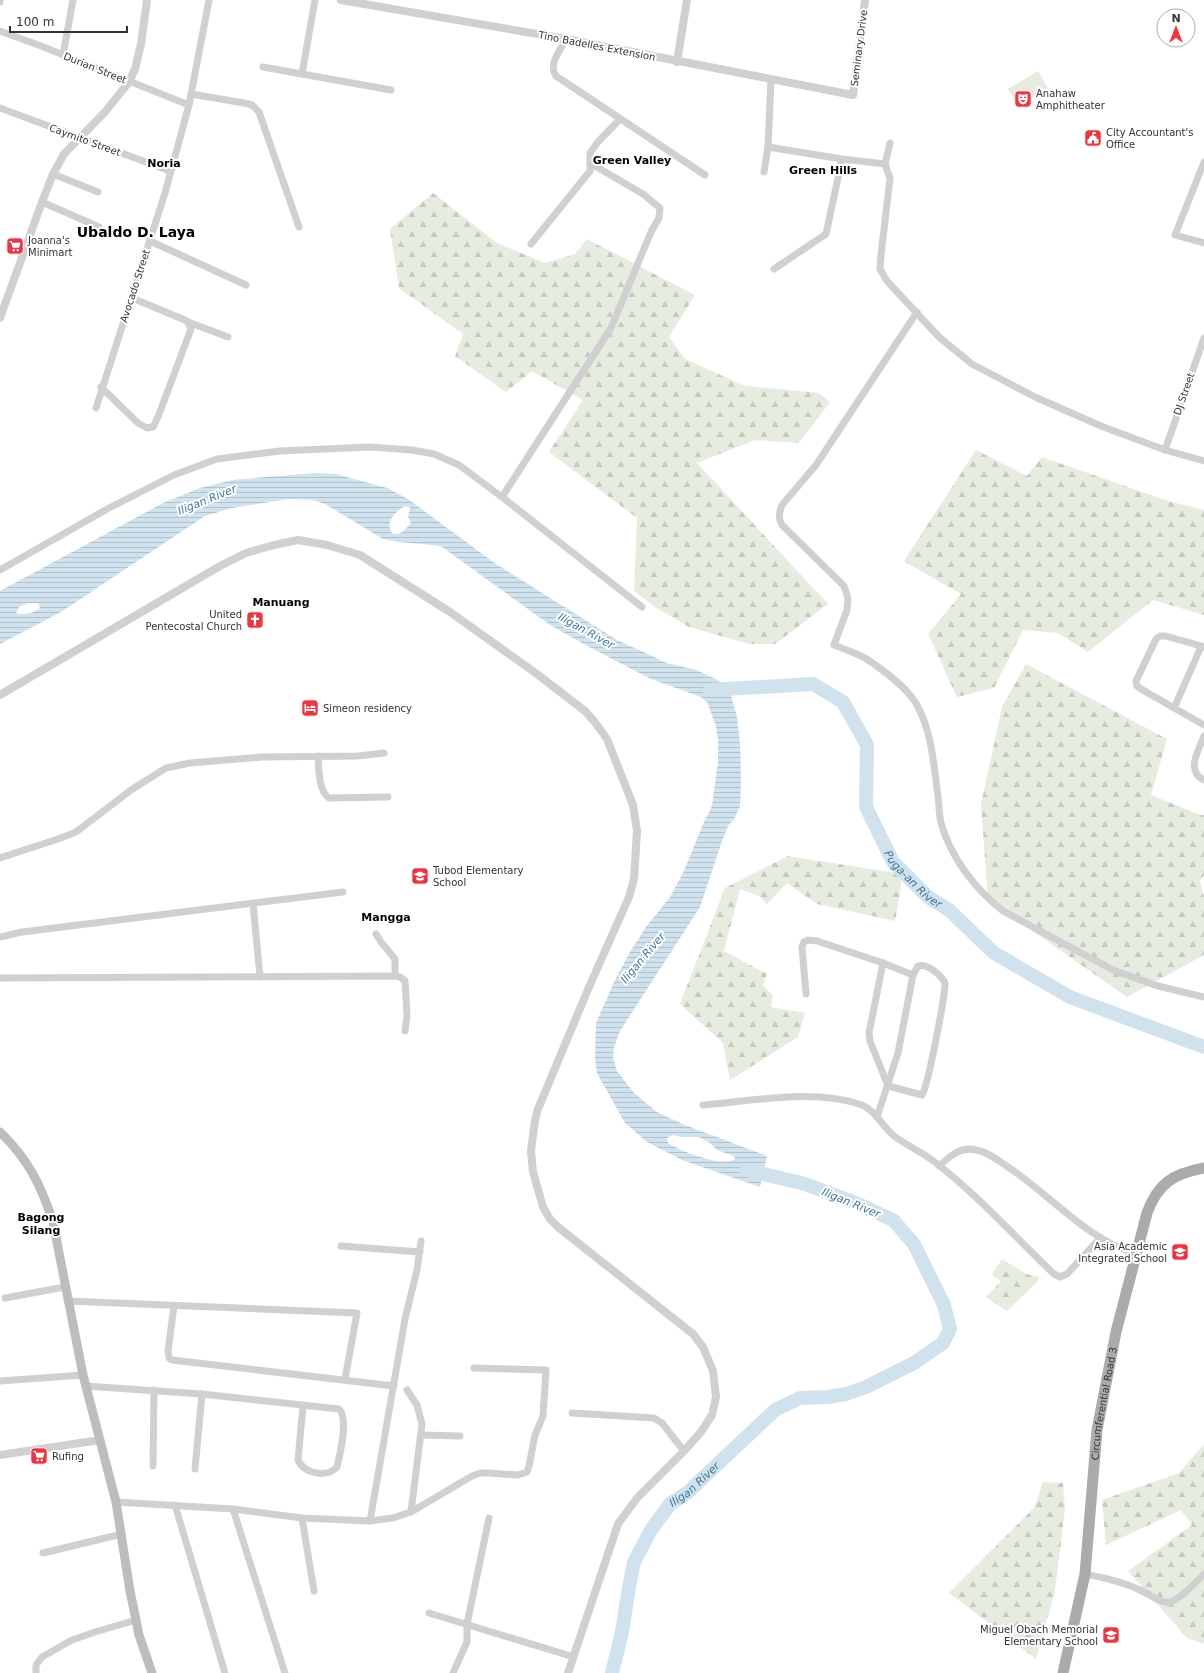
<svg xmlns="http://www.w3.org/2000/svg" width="1204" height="1673" font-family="'DejaVu Sans',sans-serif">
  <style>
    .forest { fill: url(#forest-firs) }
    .green { fill: #e6ecdf }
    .water { fill: url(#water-rules); fill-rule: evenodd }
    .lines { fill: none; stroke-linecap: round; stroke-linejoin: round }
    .river { stroke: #cfe2ee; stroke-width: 14 }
    .minor { stroke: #d0d0d0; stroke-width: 7 }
    .tertiary { stroke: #d0d0d0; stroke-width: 8 }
    .secondary { stroke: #bdbdbd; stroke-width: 9 }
    .primary { stroke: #ababab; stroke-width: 11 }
    .labels { text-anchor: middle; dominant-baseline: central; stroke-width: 4; stroke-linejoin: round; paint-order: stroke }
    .street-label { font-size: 10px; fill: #333; stroke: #fff }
    .poi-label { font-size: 10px; fill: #333; stroke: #fff; text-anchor: start }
    .neighbourhood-label { font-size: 11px; font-weight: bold; fill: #000; stroke: #fff }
    .water-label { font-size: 11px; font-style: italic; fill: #3f7597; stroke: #fff }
    .district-label { font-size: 14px; font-weight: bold; fill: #000; stroke: #fff }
  </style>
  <defs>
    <pattern id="forest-firs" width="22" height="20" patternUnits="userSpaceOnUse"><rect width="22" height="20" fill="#e6ecdf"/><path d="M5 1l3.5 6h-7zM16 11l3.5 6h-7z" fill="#c6cbc0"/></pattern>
    <pattern id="water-rules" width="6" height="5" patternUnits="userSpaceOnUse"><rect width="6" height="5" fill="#cfe2ee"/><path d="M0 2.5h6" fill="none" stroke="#b2c2cd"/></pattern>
  </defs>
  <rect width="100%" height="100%" fill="#fff"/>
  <g class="forest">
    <path d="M433 193 497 243 545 263 575 254 587 239 695 295 669 337 685 359 745 386 819 393 830 402 799 443 755 440 697 463 828 604 775 644H749L689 627 655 607 634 591 637 518 549 452 583 400 532 371 506 392 455 356 463 334 399 288 390 229Z"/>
    <path d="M976 450 1027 476 1042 457 1168 501 1204 510V615L1153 600 1088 652 1058 633 1023 630 994 688 957 697 928 634 961 594 904 561Z"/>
    <path d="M1026 664 1167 739 1151 795 1198 814 1204 815V875L1200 882 1204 896V955L1127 997 988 900 981 804 1002 707Z"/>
    <path d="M788 856 903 874 895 921 817 904 787 883 767 904 759 896 740 889 724 951 767 974 763 985 773 996 771 1007 805 1013 798 1037 730 1080 723 1043 680 1004 725 888Z"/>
    <path d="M1002 1259 1026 1274 1039 1277 1038 1281 1007 1311 986 1297 1001 1281 992 1275Z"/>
    <path d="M1204 1444V1644L1187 1638 1128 1571 1192 1525 1181 1510 1106 1545 1102 1500 1179 1473Z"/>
    <path d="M1043 1482 1063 1483 1065 1509 1055 1591 1036 1659 949 1593 1034 1508Z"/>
  </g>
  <path class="green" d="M1038 71 1048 88 1018 106 1008 89Z"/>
  <path class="water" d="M314 473 336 474 387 488 408 499 496 564 617 640 667 663 696 670 716 679 724 684 730 692 737 717 740 743 741 780 740 807 734 819 728 826 722 841 700 907 620 1031 614 1047 613 1058 617 1071 634 1093 657 1112 685 1125 767 1156 760 1187 682 1160 647 1142 625 1123 597 1073 595 1058 596 1023 615 980 630 952 646 927 670 897 683 873 704 822 712 806 718 762V740L716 726 707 702 701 697 651 679 591 648 550 625 442 547 433 545 399 542 383 539 325 504 312 500 288 499 232 508 205 516 61 612 0 644V591L163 503 200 488 232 480ZM405 506 410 507 408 517 411 523C406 529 401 535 393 534 383 523 396 511 405 506ZM28 603H38L40 608C34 613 22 616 16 613L19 607ZM673 1135 681 1137H699L710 1143 717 1150 734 1156 735 1159C723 1168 680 1151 668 1143L667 1138Z"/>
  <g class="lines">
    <g class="river">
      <path id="s1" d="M710 690 813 684 843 702 867 745 866 807 893 862 928 897 949 910 994 953 1070 997 1204 1047"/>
      <path id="s2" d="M612 1673 622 1632 629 1587 634 1562 651 1530 670 1504 687 1493 775 1410 800 1398 828 1397 846 1394 866 1387 914 1363 943 1343 950 1329 944 1305 914 1244 893 1220 856 1203 802 1183 746 1170"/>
    </g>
    <g class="minor">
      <path d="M0 2V0"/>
      <path d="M0 31 41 46 189 105"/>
      <path d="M566 39C560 51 548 64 556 76L705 175"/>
      <path d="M63 55 73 0"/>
      <path d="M263 67 391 90"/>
      <path d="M302 74 315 0"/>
      <path d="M191 94 244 103 252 105 259 112 299 227"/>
      <path d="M0 108 170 171"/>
      <path d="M890 143 885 164 890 178 881 255 880 269 887 281 939 337 972 364 1035 397 1101 426 1165 450 1204 461"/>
      <path d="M768 147 842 159 885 164"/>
      <path d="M1204 162 1175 235 1204 243"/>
      <path d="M764 172 768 147 771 80"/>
      <path d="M53 174 98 192"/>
      <path d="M42 202 99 227"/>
      <path d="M150 241 246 285"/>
      <path d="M531 244 590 171V153L597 143 620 119"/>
      <path d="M774 269 826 234 842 159"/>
      <path d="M917 312 816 465 782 505C779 513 778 518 782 525L844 586 848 598 847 610 834 645C844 649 856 653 865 658 882 669 909 689 918 707 932 733 934 767 938 796 939 805 939 814 941 823 951 858 975 889 1003 911L1113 970 1158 986 1204 997"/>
      <path d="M188 322 228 337"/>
      <path d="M101 387 138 423 147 428 153 427 158 417 191 329 188 322 185 320 132 298"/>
      <path d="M96 408 165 193 189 105 209 0"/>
      <path d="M1165 450 1204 338"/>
      <path d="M502 497 611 328 651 232 659 218 660 208 643 194 590 163"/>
      <path d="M0 570 109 508 174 475 217 459 280 451 370 447 412 450 434 454 459 465 502 497 642 607"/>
      <path d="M1204 647 1166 636H1160L1156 639 1136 681 1137 686 1141 689 1204 725"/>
      <path d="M1174 708 1201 647"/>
      <path d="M1204 736C1199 750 1185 771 1204 780"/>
      <path d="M318 756C319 768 318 791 329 798L388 797"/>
      <path d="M0 858 58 839 76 832 131 790 166 768 190 763 262 757 358 756 384 753"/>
      <path d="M253 903 260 977"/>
      <path d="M376 934 381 942 395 959V976"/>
      <path d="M0 937 22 932 343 892"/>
      <path d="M883 963 869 1033 870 1041 888 1086 922 1095C928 1086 945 997 945 983 941 975 927 963 918 966L913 975"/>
      <path d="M0 978 395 976 400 977 405 981 407 1016 405 1031"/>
      <path d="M806 994 802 947 804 942 808 940 817 941 883 963 913 975 898 1053 877 1117"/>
      <path d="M703 1105C752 1101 815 1088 862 1105 875 1110 882 1126 894 1136 906 1145 920 1151 932 1160 977 1194 1014 1236 1054 1274L1060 1277 1067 1274 1100 1238"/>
      <path d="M939 1166C950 1156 961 1146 976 1150 989 1152 1000 1162 1011 1169 1052 1197 1087 1239 1136 1254"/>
      <path d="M341 1246 420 1252"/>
      <path d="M5 1298 65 1287"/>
      <path d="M68 1301 357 1313 345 1379"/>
      <path d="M174 1306 168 1351 169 1358 172 1360 394 1386"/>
      <path d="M0 1381 83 1375"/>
      <path d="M85 1386 202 1394 339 1409C349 1419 340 1454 337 1467 327 1478 304 1474 298 1460L303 1406"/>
      <path d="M407 1390 417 1405 422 1424 411 1512"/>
      <path d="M572 1413 654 1418 662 1423 684 1451"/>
      <path d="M421 1435 460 1436"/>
      <path d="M153 1466 154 1390"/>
      <path d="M195 1469 202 1394"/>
      <path d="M116 1502 233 1509 302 1518 370 1521 393 1518 411 1512 472 1476 480 1473H488L518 1475 527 1472 529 1466 535 1435 543 1416 546 1370 474 1368"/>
      <path d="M175 1505 225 1673"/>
      <path d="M233 1509 285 1673"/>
      <path d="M302 1518 314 1591"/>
      <path d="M370 1521 405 1319 417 1270 421 1241"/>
      <path d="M43 1553 122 1534"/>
      <path d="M1085 1574C1104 1578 1124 1582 1142 1591 1151 1595 1161 1604 1170 1602 1181 1599 1196 1582 1204 1574"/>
      <path d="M429 1613 574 1657"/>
      <path d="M36 1673V1665L42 1657 72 1640 95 1632 136 1620"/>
      <path d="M453 1673 467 1642V1624L489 1518"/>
    </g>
    <g class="tertiary">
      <path d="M341 0 566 39 853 95 865 0"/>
      <path d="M677 62 687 0"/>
      <path d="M0 318 42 202 53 174 64 154 105 112 129 82 135 69 141 44 147 0"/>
      <path d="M0 695 220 566 246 553 274 545 298 540 327 545 360 555 450 612 537 674 585 711 594 721 607 739 633 805 637 831 634 879 629 897 589 987 538 1109 535 1120 531 1151 533 1172 543 1207 550 1219 558 1227 693 1334 703 1347 713 1371 716 1397 712 1415 701 1432 684 1451 637 1498 618 1524 568 1673"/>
      <path d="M0 1455 100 1440"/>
    </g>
    <path class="secondary" d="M0 1132C28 1159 41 1185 53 1222L83 1375 116 1502 130 1591 139 1635 152 1673"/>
    <path class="primary" id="s3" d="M1063 1673 1085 1574 1097 1430 1116 1332 1147 1213C1158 1183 1173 1174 1204 1168"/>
  </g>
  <defs>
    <symbol id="theatre-square" viewBox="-11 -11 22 22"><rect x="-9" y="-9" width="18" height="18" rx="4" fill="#e63946" stroke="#fff"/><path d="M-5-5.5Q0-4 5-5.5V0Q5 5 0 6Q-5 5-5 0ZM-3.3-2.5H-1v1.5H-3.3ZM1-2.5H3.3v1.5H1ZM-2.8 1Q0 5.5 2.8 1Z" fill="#fff"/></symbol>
    <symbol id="civic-square" viewBox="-11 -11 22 22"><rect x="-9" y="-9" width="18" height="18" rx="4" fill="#e63946" stroke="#fff"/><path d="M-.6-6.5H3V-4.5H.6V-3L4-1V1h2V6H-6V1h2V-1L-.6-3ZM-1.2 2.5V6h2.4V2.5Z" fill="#fff"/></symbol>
    <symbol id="supermarket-square" viewBox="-11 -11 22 22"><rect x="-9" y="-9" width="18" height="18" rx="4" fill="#e63946" stroke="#fff"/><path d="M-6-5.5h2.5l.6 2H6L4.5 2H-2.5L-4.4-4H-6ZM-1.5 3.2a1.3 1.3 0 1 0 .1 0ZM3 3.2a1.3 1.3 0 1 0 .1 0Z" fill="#fff"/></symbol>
    <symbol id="church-square" viewBox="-11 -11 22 22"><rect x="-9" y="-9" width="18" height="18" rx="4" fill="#e63946" stroke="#fff"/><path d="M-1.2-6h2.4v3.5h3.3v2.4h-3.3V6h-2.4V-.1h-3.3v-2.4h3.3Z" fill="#fff"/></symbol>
    <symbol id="hotel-square" viewBox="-11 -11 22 22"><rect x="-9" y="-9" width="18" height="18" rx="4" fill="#e63946" stroke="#fff"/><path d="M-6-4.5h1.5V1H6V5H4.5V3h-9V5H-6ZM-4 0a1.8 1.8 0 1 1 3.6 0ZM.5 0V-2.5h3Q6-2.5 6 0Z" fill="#fff"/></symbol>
    <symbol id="school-square" viewBox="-11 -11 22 22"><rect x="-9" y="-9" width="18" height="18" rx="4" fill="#e63946" stroke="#fff"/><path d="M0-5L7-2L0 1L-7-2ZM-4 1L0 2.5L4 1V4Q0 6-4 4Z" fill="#fff"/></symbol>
  </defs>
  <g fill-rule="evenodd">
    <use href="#theatre-square" x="1013" y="89" width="20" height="20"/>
    <use href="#civic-square" x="1083" y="128" width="20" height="20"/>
    <use href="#supermarket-square" x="5" y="236" width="20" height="20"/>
    <use href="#church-square" x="245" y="610" width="20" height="20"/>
    <use href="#hotel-square" x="300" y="698" width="20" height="20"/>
    <use href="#school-square" x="410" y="866" width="20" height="20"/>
    <use href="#school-square" x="1170" y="1242" width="20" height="20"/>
    <use href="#supermarket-square" x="29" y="1446" width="20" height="20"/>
    <use href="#school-square" x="1101" y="1625" width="20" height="20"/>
  </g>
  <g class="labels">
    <g class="street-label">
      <text transform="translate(597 46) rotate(11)">Tino Badelles Extension</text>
      <text transform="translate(859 48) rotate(-83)">Seminary Drive</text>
      <text transform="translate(95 68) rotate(22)">Durian Street</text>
      <text transform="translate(85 140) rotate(20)">Caymito Street</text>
      <text transform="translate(135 286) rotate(-72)">Avocado Street</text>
      <text transform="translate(1184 394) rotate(-71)">DJ Street</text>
      <text stroke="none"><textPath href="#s3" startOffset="273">Circumferential Road 3</textPath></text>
    </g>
    <g class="poi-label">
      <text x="1036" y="93">Anahaw<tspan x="1036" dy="12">Amphitheater</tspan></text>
      <text x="1106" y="132">City Accountant's<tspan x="1106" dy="12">Office</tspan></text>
      <text x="28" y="240">Joanna's<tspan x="28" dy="12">Minimart</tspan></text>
      <text x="242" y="614" text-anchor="end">United<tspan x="242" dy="12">Pentecostal Church</tspan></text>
      <text x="323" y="708">Simeon residency</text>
      <text x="433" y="870">Tubod Elementary<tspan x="433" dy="12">School</tspan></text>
      <text x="1167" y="1246" text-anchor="end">Asia Academic<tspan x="1167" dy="12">Integrated School</tspan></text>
      <text x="52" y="1456">Rufing</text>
      <text x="1098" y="1629" text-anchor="end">Miguel Obach Memorial<tspan x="1098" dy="12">Elementary School</tspan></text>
    </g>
    <g class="neighbourhood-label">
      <text x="632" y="160">Green Valley</text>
      <text x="164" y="163">Noria</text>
      <text x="823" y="170">Green Hills</text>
      <text x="281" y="602">Manuang</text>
      <text x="386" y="917">Mangga</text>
      <text x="41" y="1217">Bagong<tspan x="41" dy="13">Silang</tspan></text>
    </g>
    <g class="water-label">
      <text transform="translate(207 500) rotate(-22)">Iligan River</text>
      <text transform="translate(586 631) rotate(29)">Iligan River</text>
      <text stroke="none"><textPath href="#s1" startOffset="337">Puga-an River</textPath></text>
      <text transform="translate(643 958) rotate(-50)">Iligan River</text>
      <text transform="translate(851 1203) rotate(22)">Iligan River</text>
      <text stroke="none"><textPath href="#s2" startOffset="213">Iligan River</textPath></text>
    </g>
    <g class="district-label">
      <text x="136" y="232">Ubaldo D. Laya</text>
    </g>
  </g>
  <g transform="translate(1176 28)"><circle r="19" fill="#ffffff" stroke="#adadad"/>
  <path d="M0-3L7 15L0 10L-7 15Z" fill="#e63946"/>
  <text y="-6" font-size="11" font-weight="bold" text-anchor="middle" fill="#333333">N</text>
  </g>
  <path d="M10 26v6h117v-6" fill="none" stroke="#333333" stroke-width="2"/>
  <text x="16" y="26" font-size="12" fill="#333333" stroke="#ffffff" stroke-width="3" paint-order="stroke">100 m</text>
</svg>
